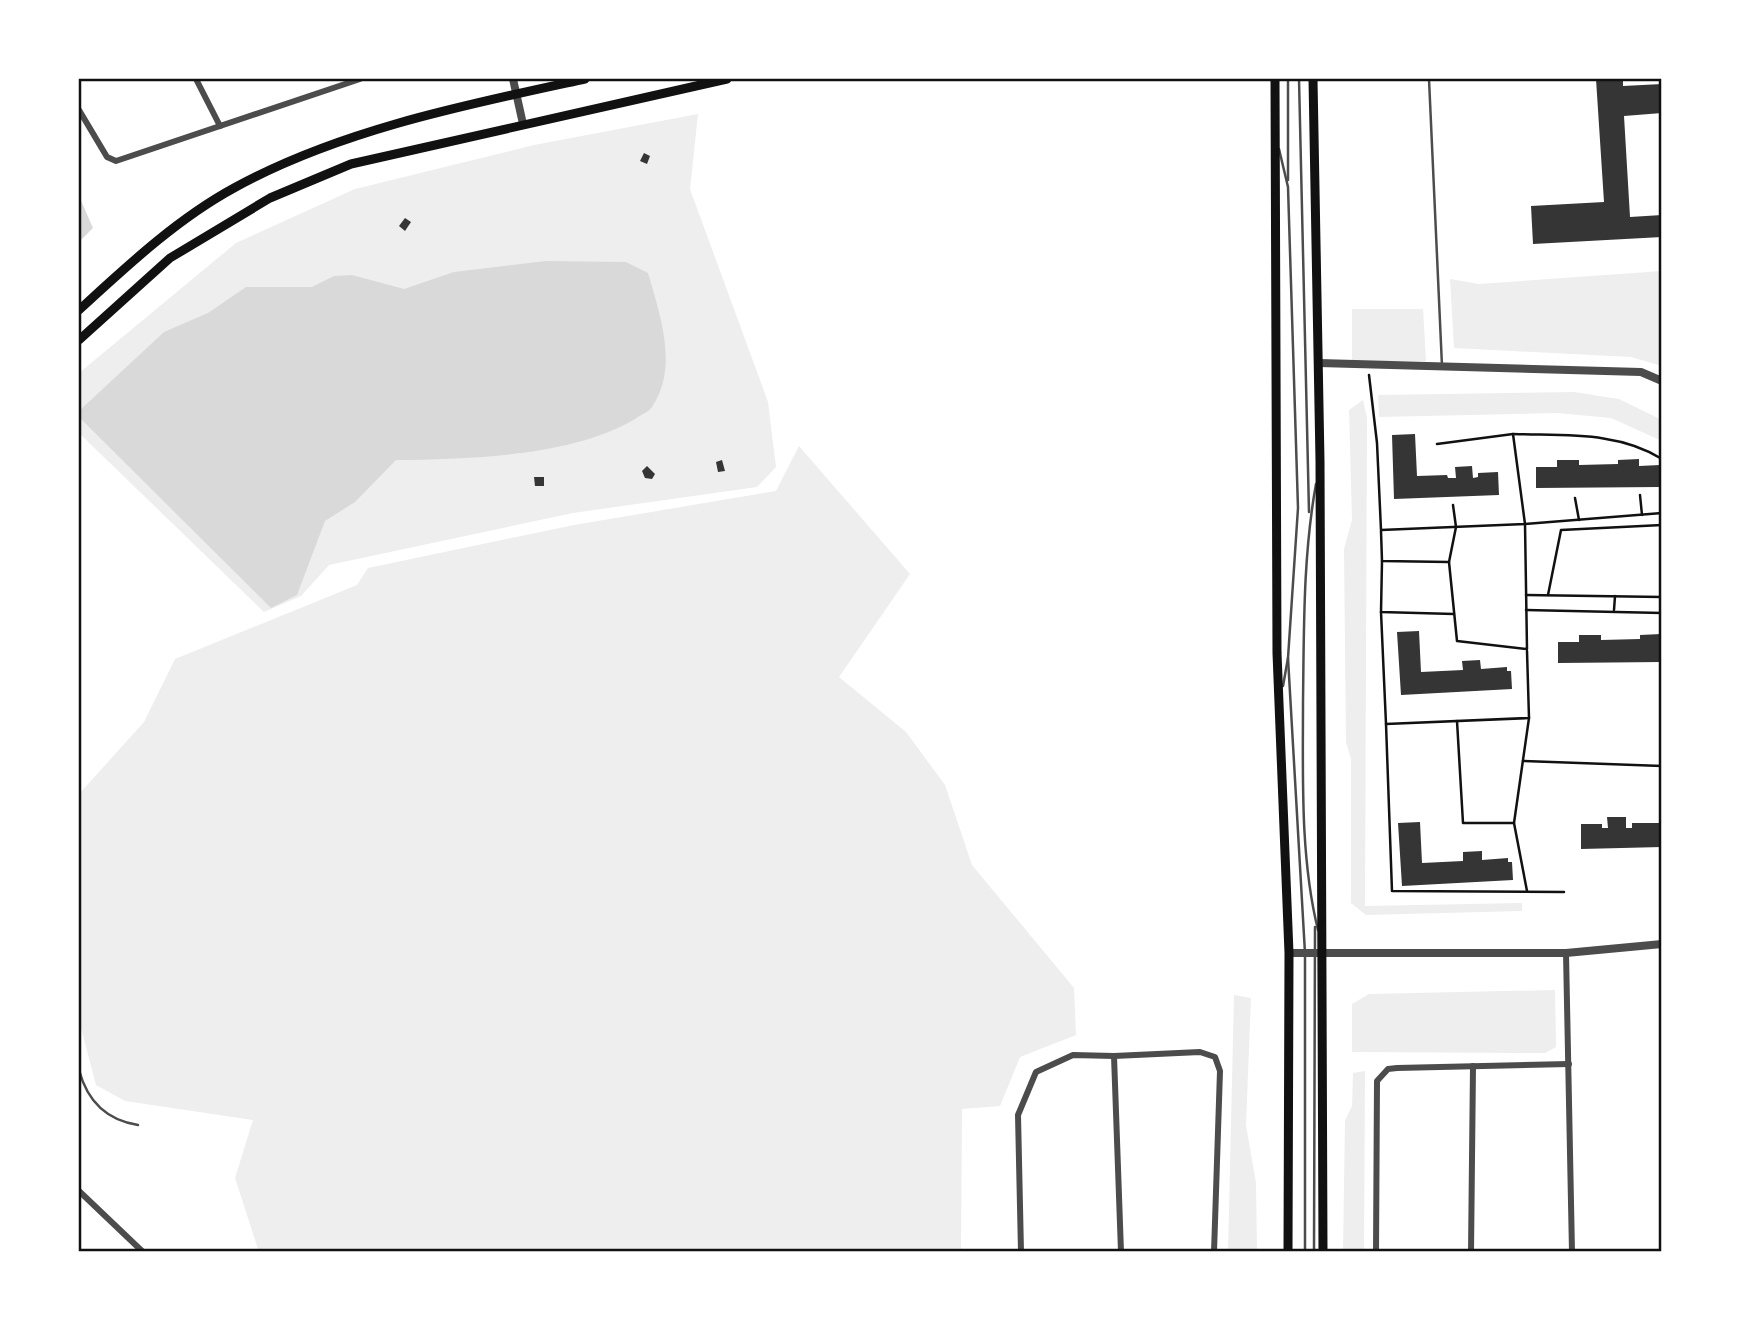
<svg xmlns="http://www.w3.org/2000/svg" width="1741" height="1331" font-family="Helvetica,sans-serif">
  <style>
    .green { fill: #eee }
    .water { fill: #d9d9d9 }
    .building { fill: #353535 }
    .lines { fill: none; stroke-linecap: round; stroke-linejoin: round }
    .path { stroke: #111; stroke-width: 2.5 }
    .service { stroke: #4c4c4c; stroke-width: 2.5 }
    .minor { stroke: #4c4c4c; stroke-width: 6 }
    .tertiary { stroke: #4c4c4c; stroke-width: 8 }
    .secondary { stroke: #111; stroke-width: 9 }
    .neatline { fill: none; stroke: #111; stroke-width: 2.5 }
  </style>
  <rect width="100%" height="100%" fill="#fff"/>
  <g class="green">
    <path d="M698 114 690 189 768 402 776 467 757 487 573 513 329 565 301 596 264 612 79 433V373L236 243 355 189 534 145Z"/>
    <path d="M1662 271V366L1631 357 1454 348 1450 279 1479 284Z"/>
    <path d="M1352 309H1423L1426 361H1352Z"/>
    <path d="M1574 392 1619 399 1662 420V441L1611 418 1557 413 1379 417 1378 395Z"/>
    <path d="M1363 400 1367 418 1365 906 1522 903V911L1366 915 1351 903V759L1346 742 1344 549 1352 520 1349 410Z"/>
    <path d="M799 446 910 574 839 677 906 732 945 785 972 865 1074 988 1076 1035 1020 1057 1000 1106 962 1109 961 1252H259L235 1178 253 1120 125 1101 96 1085 79 1020V794L144 722 175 659 357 585 368 568 574 525 776 491Z"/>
    <path d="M1555 990 1556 1047 1545 1053 1352 1052V1004L1369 994Z"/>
    <path d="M1234 995 1251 998 1246 1125 1256 1183 1257 1252H1228Z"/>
    <path d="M1365 1071 1364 1252H1343L1345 1121 1352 1106 1353 1073Z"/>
  </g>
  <g class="water">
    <path d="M79 196 93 228 79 242Z"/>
    <path d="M546 261 626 262 648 273C660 315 679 367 652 407 649 412 640 415 635 419 571 457 468 459 396 460L355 502 325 521 297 595 271 608 79 417V411L164 332 208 313 246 287H312L334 276 352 275 404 289 454 272Z"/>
  </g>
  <g class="building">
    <path d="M1596 79H1623V86L1662 84V113L1624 116 1630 217 1662 215V237L1533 244 1531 206 1604 202Z"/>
    <path d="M644 153 650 156 647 164 640 161Z"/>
    <path d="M405 218 411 222 405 231 399 226Z"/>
    <path d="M1415 434 1417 476 1447 475 1448 478H1456L1455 467 1472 466 1473 478 1478 477V473L1498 472 1499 495 1394 499 1392 435Z"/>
    <path d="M1639 459V466L1660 465V487L1536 488V467H1557V460H1579V465L1618 464V460Z"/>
    <path d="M722 460 725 471 718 472 716 462Z"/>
    <path d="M647 466 655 474 652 479 645 478 642 471Z"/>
    <path d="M534 477H544V486H535Z"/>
    <path d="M1419 631 1421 672 1463 670 1462 661 1480 660 1481 669 1507 667V671H1511L1512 689 1401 695 1397 632Z"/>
    <path d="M1661 634 1662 662 1558 663V642H1579V635H1601V640L1640 639V635Z"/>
    <path d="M1607 817H1626V828H1632V823H1662V847L1581 849V824H1602V828H1608Z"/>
    <path d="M1420 822 1422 863 1463 861V852L1482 851V860L1508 858V862H1512L1513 880 1402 886 1398 823Z"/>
  </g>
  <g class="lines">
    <g class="path">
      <path d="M1369 375 1377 443 1381 530 1525 524 1513 434 1437 444"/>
      <path d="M1513 434C1564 436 1618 431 1662 459"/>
      <path d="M1640 495 1642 515"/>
      <path d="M1575 498 1579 520"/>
      <path d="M1381 531 1382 561 1449 562 1456 527 1453 505"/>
      <path d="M1382 561 1381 612 1454 614"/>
      <path d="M1449 562 1457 641 1527 649 1525 524 1662 513"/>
      <path d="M1526 595 1662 597"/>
      <path d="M1548 595 1561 530 1662 525"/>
      <path d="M1526 610 1662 613"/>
      <path d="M1614 610 1615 596"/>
      <path d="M1381 612 1386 724 1529 718 1527 651"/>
      <path d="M1457 721 1463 823H1514"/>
      <path d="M1386 724 1392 891 1564 892"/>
      <path d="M1523 761 1662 766"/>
      <path d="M1527 891 1514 823 1529 718"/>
    </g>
    <g class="service">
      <path d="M1299 79 1309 512"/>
      <path d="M1429 79 1442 366"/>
      <path d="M1279 149 1288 187 1298 508 1288 658 1283 686"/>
      <path d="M1288 180V79"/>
      <path d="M1316 484C1303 556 1304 628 1303 702 1303 776 1300 857 1318 930"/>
      <path d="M1288 658 1305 953V1252"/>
      <path d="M79 1070C87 1100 106 1120 138 1125"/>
      <path d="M1314 1252 1315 927"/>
    </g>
    <g class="minor">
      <path d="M196 79 220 126"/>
      <path d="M79 110 107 157 116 161 360 79"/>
      <path d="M1566 953 1572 1252"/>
      <path d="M1114 1056 1121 1252"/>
      <path d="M79 1191 143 1252"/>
      <path d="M1021 1252 1018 1115 1036 1072 1073 1055 1114 1056 1200 1052 1215 1057 1220 1071 1214 1252"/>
      <path d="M1376 1252 1377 1081 1388 1069 1397 1068 1569 1064"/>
      <path d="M1471 1252 1473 1066"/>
    </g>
    <g class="tertiary">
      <path d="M513 79 523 124"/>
      <path d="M1319 363 1641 372 1662 381"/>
      <path d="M1289 953H1566L1662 944"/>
    </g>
    <g class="secondary">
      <path d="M1275 79 1277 653 1289 953 1288 1252"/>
      <path d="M1313 79 1320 461 1323 1252"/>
      <path d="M79 310C127 266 177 219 234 188 339 130 469 104 585 79"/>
      <path d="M79 340 170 258 270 198 351 164 727 79"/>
    </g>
  </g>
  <rect width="1741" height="1331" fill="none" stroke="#ffffff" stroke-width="161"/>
  <rect x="80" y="80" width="1580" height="1170" class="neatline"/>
</svg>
